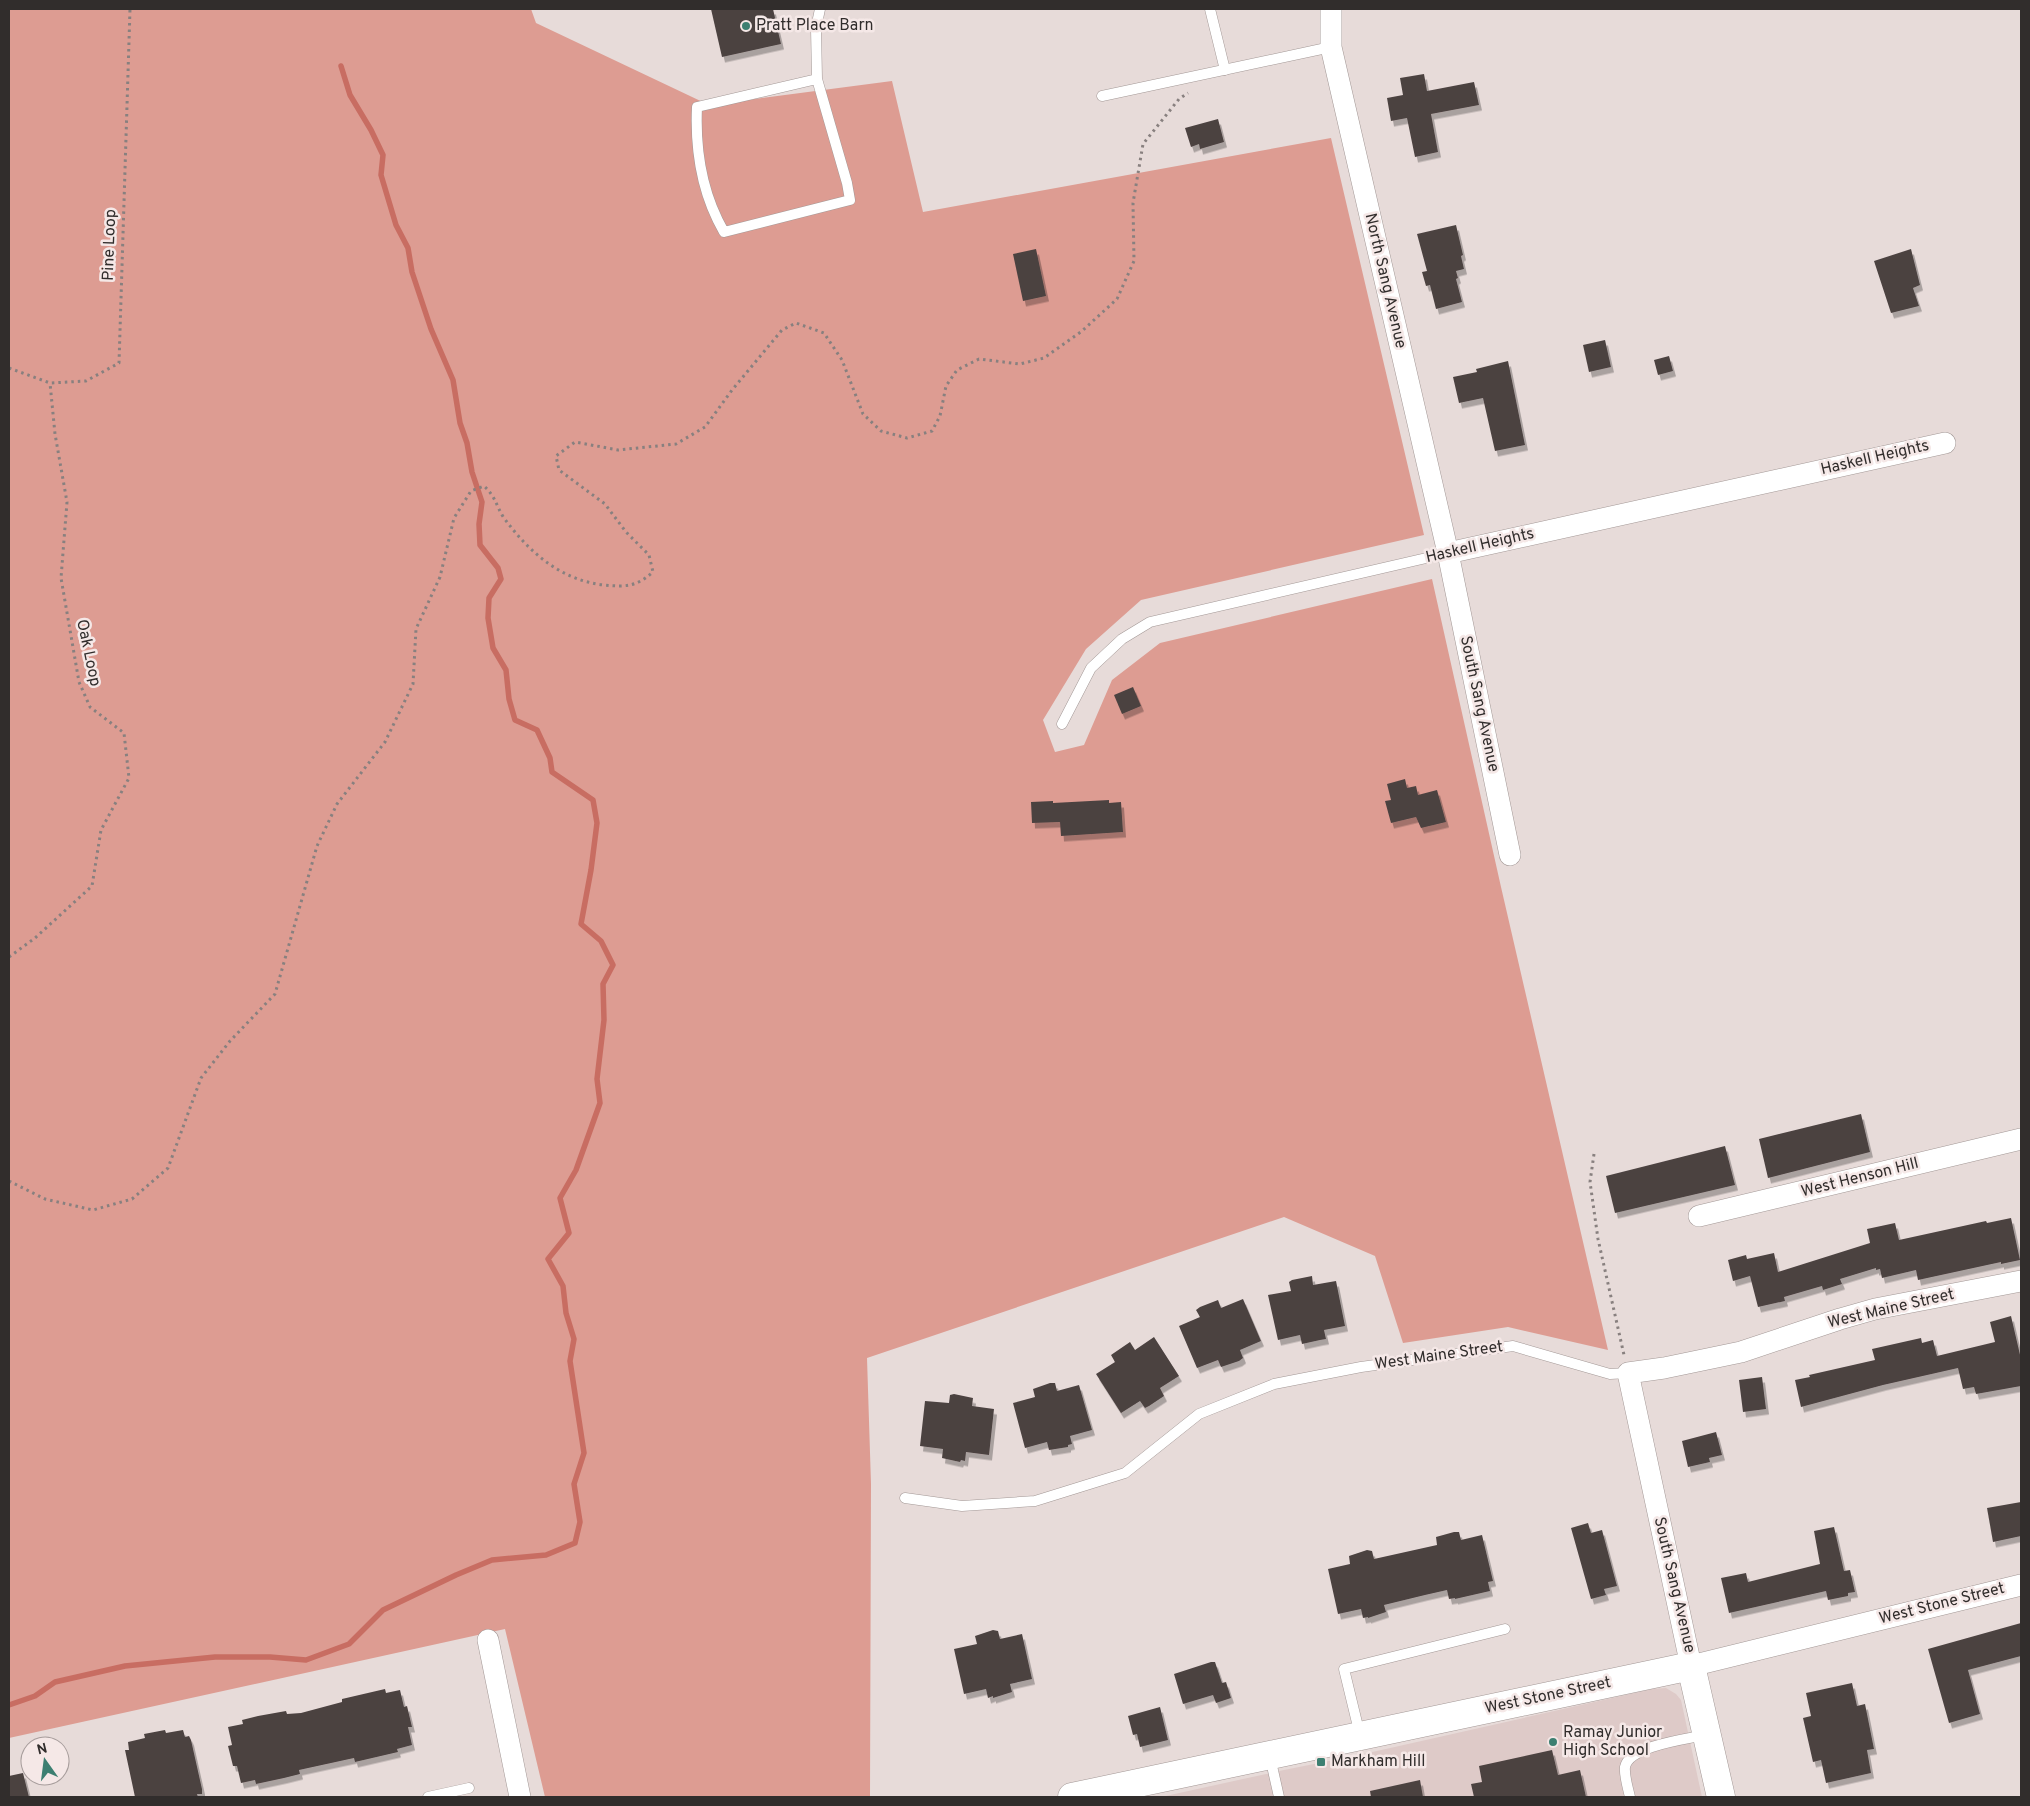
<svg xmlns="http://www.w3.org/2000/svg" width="2030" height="1806" font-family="Overpass,sans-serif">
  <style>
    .built { fill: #decac8 }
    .green { fill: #dd9c92 }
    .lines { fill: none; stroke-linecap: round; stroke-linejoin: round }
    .stream { stroke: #c86d62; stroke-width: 5.5 }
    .building { fill: #4c4241; filter: url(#shadow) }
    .lane-casing { stroke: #a39896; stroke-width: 11 }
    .street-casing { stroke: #a39896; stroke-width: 22 }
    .secondary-casing { stroke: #a39896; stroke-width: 29 }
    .path { stroke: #88807f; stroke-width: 3; stroke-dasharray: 2.5 4; stroke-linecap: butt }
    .lane { stroke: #fff; stroke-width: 10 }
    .street { stroke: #fff; stroke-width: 21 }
    .secondary { stroke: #fff; stroke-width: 28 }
    .poi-dot { fill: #3c7f71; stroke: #f5e8e7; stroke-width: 2 }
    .labels { text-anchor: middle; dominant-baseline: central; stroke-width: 5; stroke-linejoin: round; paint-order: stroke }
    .poi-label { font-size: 16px; fill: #312d2c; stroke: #f5e8e7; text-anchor: start }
    .street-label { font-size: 16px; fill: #312d2c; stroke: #f5e8e7 }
  </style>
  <defs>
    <filter id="shadow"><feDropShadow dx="3" dy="5.5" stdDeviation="0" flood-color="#0004"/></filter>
  </defs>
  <rect width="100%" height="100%" fill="#e7dbd9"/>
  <path class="built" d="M1666 1688 1676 1694 1681 1700 1702 1797H1161L1284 1770 1359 1755 1652 1689Z"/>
  <path class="green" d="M9 9H531L536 23 709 105 892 81 923 212 1331 138 1424 535 1141 600 1086 649 1043 720 1055 752 1084 745 1112 680 1160 643 1432 579 1501 887 1608 1350 1508 1327 1403 1343 1375 1256 1284 1217 867 1358 871 1484 870 1797H545L505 1629 9 1738Z"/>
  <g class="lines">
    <path class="stream" d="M9 1705 35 1696 55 1682 125 1666 215 1657H270L306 1660 349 1644 383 1610 456 1575 492 1560 546 1555 575 1543 580 1522 574 1484 584 1453 570 1361 574 1339 566 1313 563 1286 548 1259 569 1233 560 1198 576 1170 600 1103 597 1079 604 1020 603 984 613 965 601 941 581 924 591 870 597 823 593 800 552 772 550 758 537 730 515 720 509 699 506 670 493 648 488 618 489 598 501 579 498 568 480 545 479 524 482 502 472 472 467 443 460 423 453 380 431 329 412 272 408 248 396 225 381 175 383 155 371 130 350 95 341 66"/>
  </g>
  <g class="building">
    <path d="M711 9H773L781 44 722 57Z"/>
    <path d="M1424 74 1427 91 1474 82 1479 105 1431 114 1438 152 1415 157 1407 118 1391 121 1387 98 1403 95 1400 78Z"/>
    <path d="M1218 119 1224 142 1200 149 1199 144 1191 147 1185 128Z"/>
    <path d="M1456 225 1463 255 1461 256 1464 269 1456 271 1458 278 1456 279 1462 302 1436 309 1430 285 1426 286 1422 272 1427 271 1417 234Z"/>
    <path d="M1036 249 1046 296 1023 301 1013 254Z"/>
    <path d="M1911 249 1920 285 1913 288 1919 306 1891 313 1874 261Z"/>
    <path d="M1605 340 1611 367 1589 372 1583 345Z"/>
    <path d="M1669 356 1673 371 1658 375 1654 360Z"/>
    <path d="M1508 361 1525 445 1495 451 1483 398 1459 403 1453 377 1477 372 1476 369Z"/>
    <path d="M1133 687 1141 706 1122 714 1114 695Z"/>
    <path d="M1405 779 1407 788 1416 786 1418 795 1437 790 1446 822 1421 828 1416 817 1391 823 1385 801 1391 800 1387 784Z"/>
    <path d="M1109 800V803L1121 802 1123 832 1061 836 1060 822 1032 823 1031 802 1053 801V803Z"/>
    <path d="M1861 1114 1870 1152 1768 1178 1759 1139Z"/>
    <path d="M1725 1146 1735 1185 1615 1213 1606 1176Z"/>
    <path d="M2011 1218 2020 1260 2001 1264V1262L1918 1280 1916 1270 1882 1278 1880 1269 1876 1270V1268L1840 1279 1842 1284 1823 1290 1822 1286 1784 1297 1785 1301 1758 1307 1750 1276 1733 1281 1728 1260 1746 1255 1747 1259 1774 1253 1778 1272 1870 1243 1867 1229 1895 1223 1899 1240 1986 1221 1987 1223Z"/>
    <path d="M1312 1276 1313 1285 1336 1281 1345 1326 1324 1330 1326 1339 1320 1340 1302 1344 1300 1335 1278 1340 1268 1295 1291 1291 1289 1282 1292 1280Z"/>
    <path d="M1243 1299 1261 1341 1240 1350 1243 1358 1239 1361 1221 1367 1218 1360 1197 1368 1179 1326 1200 1317 1196 1310 1200 1307 1218 1300 1221 1308Z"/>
    <path d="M2011 1316 2021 1359V1386L1976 1394 1974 1387 1963 1389 1958 1368 1883 1385 1801 1407 1795 1380 1810 1377 1809 1375 1875 1360 1872 1349 1921 1338 1922 1343 1933 1340 1937 1356 1995 1342 1990 1322Z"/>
    <path d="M1154 1337 1179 1376 1160 1388 1164 1396 1149 1406 1145 1408 1140 1401 1121 1413 1096 1374 1115 1362 1111 1355 1130 1342 1135 1350Z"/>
    <path d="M1762 1377 1766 1409 1743 1412 1739 1380Z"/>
    <path d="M1050 1383H1055L1057 1391 1079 1385 1092 1430 1070 1436 1072 1444 1068 1445V1447L1049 1450 1047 1442 1025 1448 1013 1403 1035 1397 1033 1389Z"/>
    <path d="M954 1394 973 1398 972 1406 994 1409 989 1455 966 1452 965 1461 961 1460 960 1462 942 1458 943 1449 920 1446 925 1401 949 1403 950 1395Z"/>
    <path d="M1716 1432 1722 1455 1709 1458 1710 1462 1688 1467 1682 1441Z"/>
    <path d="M2021 1502V1536L1993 1542 1987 1508Z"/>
    <path d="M1588 1523 1591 1533 1602 1530 1617 1586 1604 1589 1606 1595 1591 1599 1571 1528Z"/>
    <path d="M1834 1527 1844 1571 1850 1570 1855 1592 1848 1593V1596L1828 1600 1826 1591 1729 1613 1721 1578 1746 1573 1748 1582 1820 1564 1814 1531Z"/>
    <path d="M1454 1532H1459L1461 1540 1482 1535 1493 1581 1488 1582 1490 1591 1455 1599V1598L1449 1599 1447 1590 1425 1595 1384 1605 1386 1612 1368 1618V1617L1363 1618 1361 1609 1338 1614 1328 1569 1350 1564 1349 1556 1367 1550 1372 1551 1374 1559 1437 1545 1436 1537Z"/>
    <path d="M2021 1623V1656L1968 1670 1980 1714 1949 1723 1928 1649Z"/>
    <path d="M993 1630 998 1631 1000 1639 1022 1634 1032 1679 1010 1684 1012 1692 993 1698V1696L988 1698 986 1689 964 1694 954 1649 977 1644 975 1636Z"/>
    <path d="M1211 1662H1215L1222 1683 1226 1682 1231 1698 1216 1703 1213 1695 1183 1704 1174 1674Z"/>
    <path d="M1852 1683 1857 1706 1865 1704 1874 1749 1867 1750 1871 1773 1826 1783 1821 1760 1813 1762 1803 1718 1811 1716 1806 1693Z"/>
    <path d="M385 1689 386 1693 400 1690 404 1707 407 1706 412 1727H408L412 1745 397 1749 398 1752 355 1762 354 1758 299 1770 300 1774 284 1778 256 1784 255 1780 241 1783 237 1766H233L228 1746 232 1745 228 1727 243 1724 242 1720 258 1716 286 1711 287 1714 301 1713 342 1702V1699Z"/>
    <path d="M1160 1707 1168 1740 1140 1747 1137 1734 1133 1735 1128 1716Z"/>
    <path d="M165 1730 166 1733 183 1730 185 1737 189 1736 191 1740 202 1789V1794H197L198 1797H135L125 1750H129L128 1742 145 1738 144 1734Z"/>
    <path d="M1552 1750 1558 1775 1580 1770 1586 1797H1474L1471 1784 1482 1782 1479 1766Z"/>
    <path d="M23 1773 29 1797H9V1776Z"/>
    <path d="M1420 1780 1423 1797H1371L1370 1791Z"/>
  </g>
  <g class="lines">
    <defs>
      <g id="lane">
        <path d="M1210 9 1225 70"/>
        <path d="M817 79 847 183 850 200 724 232C702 194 695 151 697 107L817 79 816 28 820 9"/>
        <path d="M1102 96 1331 47"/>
        <path d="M1062 724 1091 668 1122 639 1150 622 1448 553"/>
        <path d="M905 1498 962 1506 1035 1501 1125 1473 1199 1414 1274 1384 1361 1367 1513 1346 1610 1374 1628 1373"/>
        <path d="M1360 1735 1344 1669 1505 1629"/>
        <path d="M1270 1757 1279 1797"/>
        <path d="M428 1797 469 1788"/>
        <path d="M1630 1797C1628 1788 1624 1776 1625 1767 1629 1746 1687 1739 1705 1735"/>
      </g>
      <g id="street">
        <path d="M1331 9V47L1448 553 1510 855"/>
        <path d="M1448 553 1945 443"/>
        <path d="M1699 1216 2021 1139"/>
        <path d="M2021 1281 1875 1309 1840 1319 1741 1352 1664 1368 1628 1373 1691 1666 2021 1585"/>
        <path d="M488 1640 520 1797"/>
      </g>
      <path id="secondary" d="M1072 1797 1691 1666 1721 1797"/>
    </defs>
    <use href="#lane" class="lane-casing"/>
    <use href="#street" class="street-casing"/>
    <use href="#secondary" class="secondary-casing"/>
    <g class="path">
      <path d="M9 368 50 383 86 381 119 363 130 9"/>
      <path d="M9 957 35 938 92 886 101 830 129 778 124 733 90 707 79 682 61 578 67 502 55 434 50 383"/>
      <path d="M1594 1154 1590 1182 1598 1239 1624 1355"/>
      <path d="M9 1181 45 1199 93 1210 132 1199 168 1168 201 1078 230 1041 275 994 317 846 337 804 385 742 413 684 416 629 440 577 454 518 471 491 484 486C496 497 496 506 504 518 529 552 560 580 604 585 626 587 636 587 653 572L649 555 626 532 605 504 559 470 556 456 575 442 618 450 676 444 705 427 732 390 782 330 796 323 824 333 842 360 863 414 881 431 907 438 932 431 940 416 946 386 957 370 979 359 1020 364 1044 358 1082 331 1117 299 1134 261 1133 203 1143 144 1179 99 1188 93"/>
    </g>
    <use href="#lane" class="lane"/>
    <use href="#street" class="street"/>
    <use href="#secondary" class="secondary"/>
  </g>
  <g class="poi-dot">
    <circle cx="746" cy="26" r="5"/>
    <circle cx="1553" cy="1742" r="5"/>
    <rect x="1316" y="1757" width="10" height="10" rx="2.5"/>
  </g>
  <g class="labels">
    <g class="poi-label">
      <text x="756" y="26">Pratt Place Barn</text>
      <text x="1563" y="1733">Ramay Junior<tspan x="1563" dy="18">High School</tspan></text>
      <text x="1331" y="1762">Markham Hill</text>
    </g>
    <g class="street-label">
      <text transform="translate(110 245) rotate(-88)">Pine Loop</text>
      <text transform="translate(1385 281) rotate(77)">North Sang Avenue</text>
      <text transform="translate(1875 458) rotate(-13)">Haskell Heights</text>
      <text transform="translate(1480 546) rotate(-13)">Haskell Heights</text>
      <text transform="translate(88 653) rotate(78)">Oak Loop</text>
      <text transform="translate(1479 704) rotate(78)">South Sang Avenue</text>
      <text transform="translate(1860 1178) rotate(-14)">West Henson Hill</text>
      <text transform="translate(1891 1309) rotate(-13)">West Maine Street</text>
      <text transform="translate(1439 1356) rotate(-8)">West Maine Street</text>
      <text transform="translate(1674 1585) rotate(77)">South Sang Avenue</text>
      <text transform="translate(1942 1604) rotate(-14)">West Stone Street</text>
      <text transform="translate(1548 1696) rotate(-12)">West Stone Street</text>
    </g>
  </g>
  <rect width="2030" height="1806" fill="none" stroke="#312d2c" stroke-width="20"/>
  <g transform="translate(45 1761) rotate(346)"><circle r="24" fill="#f5e8e7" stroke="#a79d9c"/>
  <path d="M0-4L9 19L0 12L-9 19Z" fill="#3c7f71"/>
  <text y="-8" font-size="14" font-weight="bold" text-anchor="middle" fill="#312d2c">N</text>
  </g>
</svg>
